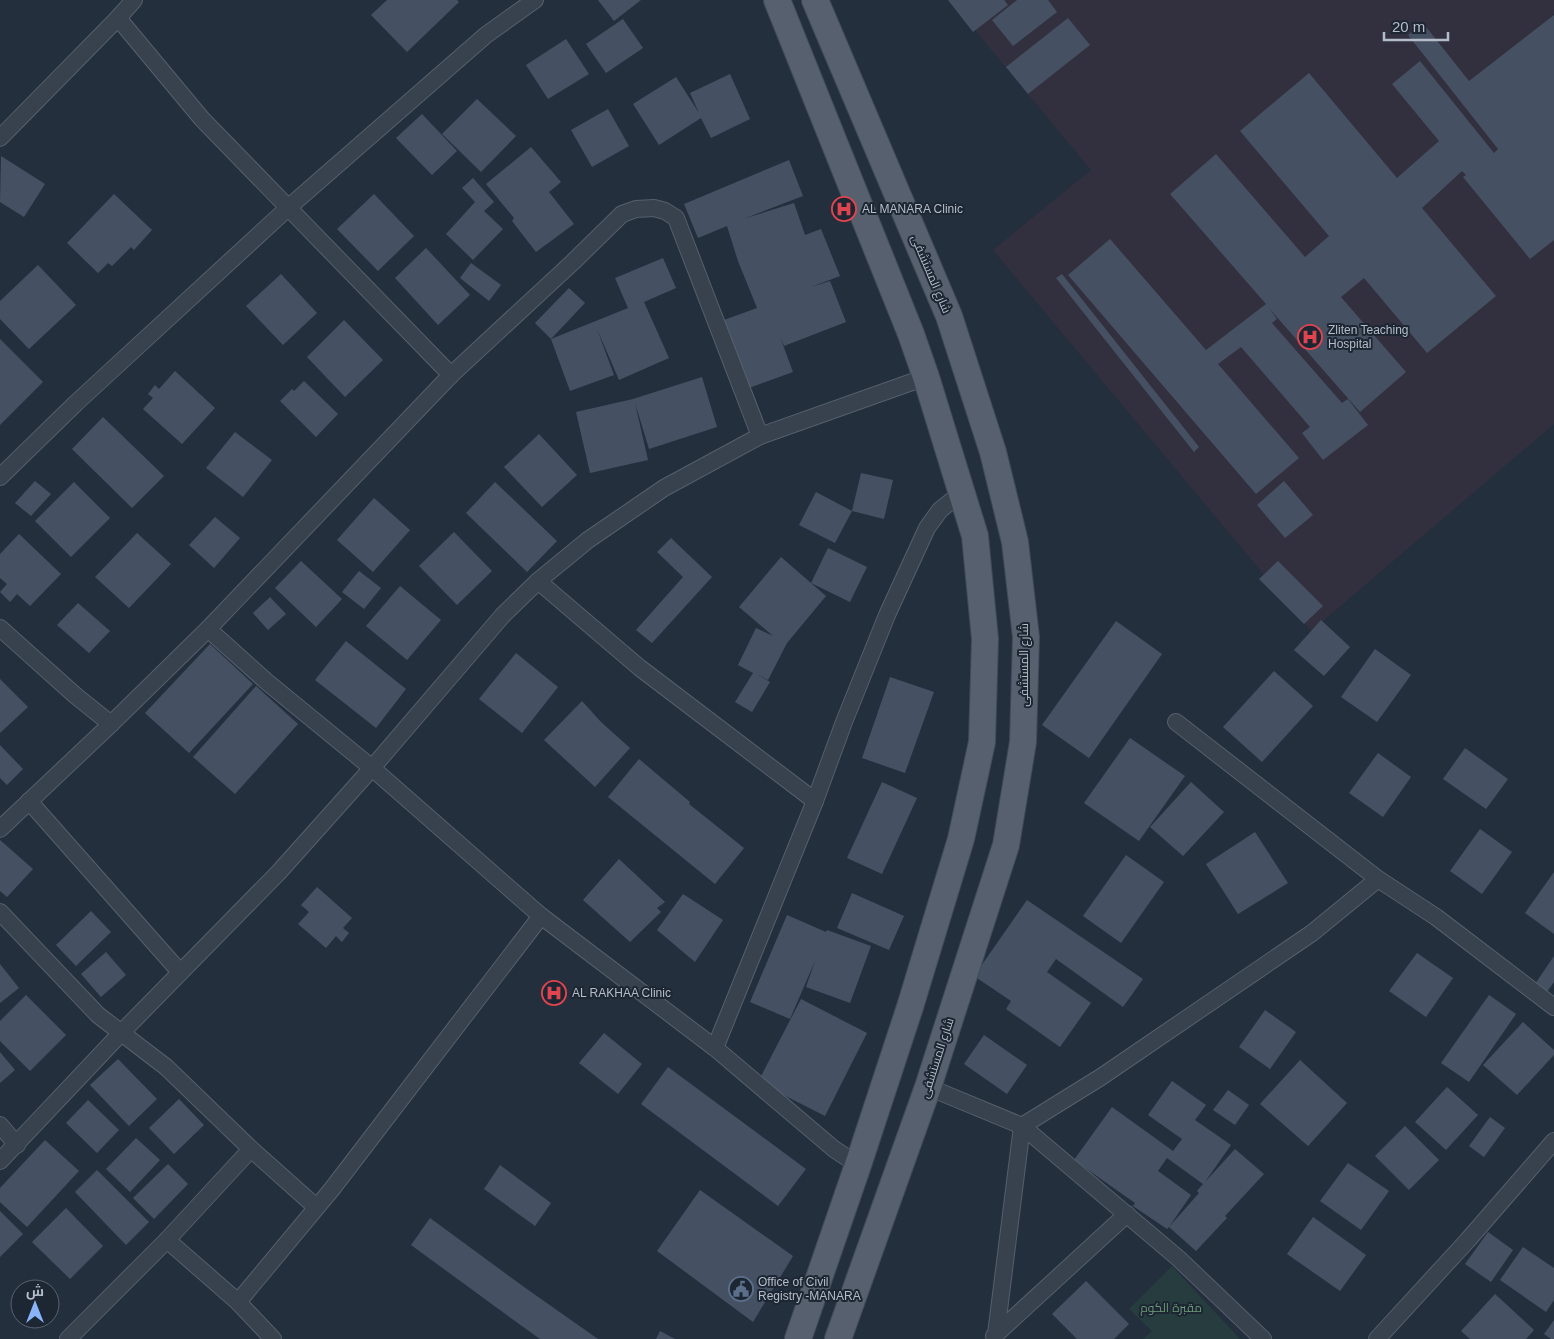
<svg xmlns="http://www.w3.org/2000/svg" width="1554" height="1339" font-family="Helvetica,Cairo,sans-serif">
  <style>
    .medical { fill: #32303f }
    .green { fill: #263c3f }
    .building { fill: #455162 }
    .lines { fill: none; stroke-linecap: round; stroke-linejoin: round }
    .street-casing { stroke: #565f6c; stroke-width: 18 }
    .primary-casing { stroke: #414a57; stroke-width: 28 }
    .street { stroke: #38414e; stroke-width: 16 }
    .primary { stroke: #56606e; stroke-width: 26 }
    .labels { text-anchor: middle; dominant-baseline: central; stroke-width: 4; stroke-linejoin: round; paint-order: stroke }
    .poi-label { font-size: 12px; fill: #b4bcc9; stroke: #1d2633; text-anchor: start }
    .street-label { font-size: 12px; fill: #b4bcc9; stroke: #1d2633 }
    .park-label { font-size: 12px; fill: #6b9a76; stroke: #1d2633 }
  </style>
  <rect width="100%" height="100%" fill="#242f3e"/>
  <path class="medical" d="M950 0H1554V424L1311 631 993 250 1091 170Z"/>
  <path class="green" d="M1172 1266 1240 1339H1143L1152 1331 1129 1309Z"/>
  <g class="building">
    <path d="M387 0H457L459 2 407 52 371 15Z"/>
    <path d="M598 0H641L614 21Z"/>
    <path d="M948 0H1004L1008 5 973 32Z"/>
    <path d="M1017 0H1048L1057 12 1013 46 992 20Z"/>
    <path d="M1554 15V240L1530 259 1463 177 1466 175 1462 171 1422 208 1496 296 1427 353 1364 278 1341 297 1406 372 1360 412 1269 308 1277 319 1272 323 1342 403 1348 399 1368 425 1323 460 1302 433 1310 427 1241 347 1218 364 1299 458 1256 494 1068 275 1110 239 1206 350 1266 304 1170 194 1216 154 1305 257 1329 236 1240 131 1309 73 1397 178 1439 141 1392 84 1420 61 1494 153 1498 149 1408 35 1423 23 1469 81Z"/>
    <path d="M1068 18 1090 45 1028 94 1006 67Z"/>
    <path d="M623 19 643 48 606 73 586 44Z"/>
    <path d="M566 39 589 74 548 99 526 65Z"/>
    <path d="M730 74 750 119 711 138 701 118 659 145 633 104 676 77 699 113 690 93Z"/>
    <path d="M477 99 516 136 481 172 442 134Z"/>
    <path d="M608 109 629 146 592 167 571 130Z"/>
    <path d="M422 114 457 151 432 175 396 138Z"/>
    <path d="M531 147 561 182 549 192 574 224 536 252 512 221 514 218 486 184Z"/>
    <path d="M1 156 45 184 24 217 0 202Z"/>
    <path d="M789 160 803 196 746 218 794 203 805 235 821 229 840 276 811 287 830 281 846 322 784 346 780 337 793 372 749 388 724 320 757 308 738 261 727 226 698 238 684 204Z"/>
    <path d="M473 178 494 202 484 211 503 229 473 260 446 234 475 202 462 188Z"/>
    <path d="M114 194 152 230 134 250 131 247 112 266 108 263 98 273 67 243Z"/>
    <path d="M374 194 414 236 378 271 337 229Z"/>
    <path d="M426 248 470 295 438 325 395 278Z"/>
    <path d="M663 258 676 288 644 302 669 358 619 380 597 329 614 375 570 391 551 339 628 308 615 278Z"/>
    <path d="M471 263 501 285 489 301 460 278Z"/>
    <path d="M38 265 76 305 29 349 0 319V301Z"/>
    <path d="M281 274 317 313 283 345 246 306Z"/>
    <path d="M1062 274 1199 447 1194 452 1056 278Z"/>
    <path d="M569 288 585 303 551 339 535 323Z"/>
    <path d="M344 320 383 360 345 397 307 357Z"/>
    <path d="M0 339 43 382 0 425Z"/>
    <path d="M175 371 215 408 182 444 143 409 153 398 148 394 155 385 159 389Z"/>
    <path d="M702 377 717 427 649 449 635 403 648 460 590 473 576 412 633 399Z"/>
    <path d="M304 381 338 414 316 437 280 401 292 389 294 391Z"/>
    <path d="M103 417 164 476 132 508 72 449Z"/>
    <path d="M235 432 272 460 243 497 206 468Z"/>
    <path d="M539 434 577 475 542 507 504 467Z"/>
    <path d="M861 473 893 480 884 519 852 511 835 543 799 525 816 492 852 511Z"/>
    <path d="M35 481 51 494 31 516 15 503Z"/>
    <path d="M1284 481 1313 515 1285 538 1257 505Z"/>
    <path d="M74 482 110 518 71 557 35 521Z"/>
    <path d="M495 482 557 541 527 572 466 513Z"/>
    <path d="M374 498 410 530 373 572 337 540Z"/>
    <path d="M215 517 240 538 214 568 189 545Z"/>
    <path d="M454 532 492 571 457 605 419 566Z"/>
    <path d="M137 533 171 564 129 608 95 577Z"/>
    <path d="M19 534 61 574 30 606 17 594 10 602 0 592 7 584 0 578V554Z"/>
    <path d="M671 538 712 577 652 643 636 630 683 577 657 552Z"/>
    <path d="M828 548 867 567 850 602 811 583Z"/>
    <path d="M781 557 826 596 787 643 768 680 757 674 770 682 752 712 735 702 753 673 738 665 756 628 773 636 739 607Z"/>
    <path d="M301 561 342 599 316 627 275 588Z"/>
    <path d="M1278 561 1323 606 1304 624 1259 579Z"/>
    <path d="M359 571 381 588 364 609 342 592Z"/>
    <path d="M400 586 441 620 407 660 366 626Z"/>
    <path d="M270 597 286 614 268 630 253 613Z"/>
    <path d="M78 603 110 631 89 653 57 625Z"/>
    <path d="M1321 620 1350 647 1324 676 1294 650Z"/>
    <path d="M1116 621 1162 654 1089 758 1042 725Z"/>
    <path d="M346 641 406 689 376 728 315 680Z"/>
    <path d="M210 644 253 684 189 753 145 713Z"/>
    <path d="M1375 649 1411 675 1377 722 1341 697Z"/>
    <path d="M516 653 558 687 522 733 479 699Z"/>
    <path d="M1274 671 1313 706 1262 762 1223 727Z"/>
    <path d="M890 677 934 692 905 773 862 758Z"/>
    <path d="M0 679 28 707 0 733Z"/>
    <path d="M256 686 298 724 235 794 193 757Z"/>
    <path d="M582 701 601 722 630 748 595 787 544 740Z"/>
    <path d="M1130 738 1185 776 1139 841 1084 803Z"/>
    <path d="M0 745 23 769 7 785 0 778Z"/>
    <path d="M1465 748 1508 779 1486 809 1443 779Z"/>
    <path d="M1378 753 1411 777 1383 817 1349 793Z"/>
    <path d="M639 759 690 802 689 804 744 848 715 884 608 797Z"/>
    <path d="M882 782 917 798 882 874 847 858Z"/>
    <path d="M1191 782 1224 812 1183 856 1150 827Z"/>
    <path d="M1480 829 1512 852 1482 894 1450 871Z"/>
    <path d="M1255 832 1288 883 1238 914 1206 864Z"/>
    <path d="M0 840 33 869 7 897 0 891Z"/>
    <path d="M1126 855 1164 882 1121 943 1083 916Z"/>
    <path d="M619 859 665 902 657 908 661 912 630 942 583 900Z"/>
    <path d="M1554 872V934L1525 913Z"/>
    <path d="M317 887 352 918 343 928 349 933 342 942 336 936 326 948 298 924 309 912 301 905Z"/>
    <path d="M852 893 904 916 889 950 837 928Z"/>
    <path d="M683 894 723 920 695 962 657 930Z"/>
    <path d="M1027 900 1143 979 1123 1007 1056 959 1047 972 1091 1003 1060 1047 1006 1009 1011 1001 974 976Z"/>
    <path d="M91 911 111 932 76 966 56 945Z"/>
    <path d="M787 915 826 932 827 930 871 946 850 1003 806 987 815 961 790 1019 750 1002Z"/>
    <path d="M106 952 126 975 101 997 81 974Z"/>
    <path d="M1417 953 1453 978 1426 1017 1389 991Z"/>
    <path d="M1554 956V982L1547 992 1535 984Z"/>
    <path d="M0 964 19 988 0 1003Z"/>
    <path d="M26 995 66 1035 30 1071 0 1041V1021Z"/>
    <path d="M1489 995 1516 1014 1469 1082 1441 1063Z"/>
    <path d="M801 999 867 1033 825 1116 758 1082Z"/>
    <path d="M1265 1010 1296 1032 1270 1069 1239 1047Z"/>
    <path d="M1523 1022 1554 1050V1055L1517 1095 1483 1065Z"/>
    <path d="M604 1033 642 1064 618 1094 579 1063Z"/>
    <path d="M984 1035 1027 1065 1007 1094 964 1064Z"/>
    <path d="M0 1052 15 1070 0 1083Z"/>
    <path d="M118 1059 157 1099 129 1126 90 1085Z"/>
    <path d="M1300 1060 1347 1103 1308 1146 1260 1104Z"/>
    <path d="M668 1067 806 1169 778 1206 641 1104Z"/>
    <path d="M1172 1081 1206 1105 1195 1120 1231 1145 1205 1182 1235 1149 1264 1174 1225 1216 1227 1218 1196 1251 1169 1227 1199 1193 1197 1191 1203 1184 1167 1158 1158 1171 1191 1195 1169 1227 1167 1229 1133 1206 1135 1203 1074 1160 1112 1107 1173 1151 1182 1139 1148 1115Z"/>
    <path d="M1447 1087 1478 1115 1446 1150 1415 1122Z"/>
    <path d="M1228 1090 1249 1105 1235 1125 1213 1110Z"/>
    <path d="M179 1099 204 1125 174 1154 149 1128Z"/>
    <path d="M88 1100 119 1130 97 1153 66 1123Z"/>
    <path d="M1490 1117 1505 1128 1484 1157 1469 1146Z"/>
    <path d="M1405 1126 1439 1160 1409 1190 1375 1156Z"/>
    <path d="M136 1138 160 1160 130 1192 106 1169Z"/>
    <path d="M45 1140 79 1171 27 1227 0 1202V1188Z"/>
    <path d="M1348 1163 1389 1191 1361 1230 1320 1201Z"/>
    <path d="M168 1164 188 1184 154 1219 133 1198Z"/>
    <path d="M500 1165 551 1203 535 1226 484 1189Z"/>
    <path d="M97 1170 149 1222 126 1245 75 1192Z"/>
    <path d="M700 1190 793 1256 753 1322 657 1251Z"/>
    <path d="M66 1208 103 1246 70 1279 32 1242Z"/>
    <path d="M0 1211 23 1234 0 1257Z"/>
    <path d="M1313 1217 1366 1255 1340 1291 1287 1254Z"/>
    <path d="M430 1218 524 1287 598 1339H540L504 1313 411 1245Z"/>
    <path d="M1488 1232 1513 1250 1491 1282 1465 1264Z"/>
    <path d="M1523 1247 1554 1268V1300L1546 1312 1500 1280Z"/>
    <path d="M1086 1281 1129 1324 1114 1339H1077L1052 1314Z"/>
    <path d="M1495 1294 1534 1330 1526 1339H1470L1461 1331Z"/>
    <path d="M1554 1320V1339H1551L1544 1334Z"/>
    <path d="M660 1331 675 1339H656Z"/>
  </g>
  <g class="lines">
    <defs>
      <g id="street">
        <path d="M118 18 202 119 451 375"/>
        <path d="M0 138 118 18 134 0"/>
        <path d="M0 477 76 403 289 207 486 35 535 0"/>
        <path d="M538 581 640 668 815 801"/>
        <path d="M0 628 76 696 111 724"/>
        <path d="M208 629 267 682 372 768 541 916 715 1048 834 1149 858 1165"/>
        <path d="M1176 722 1378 879 1436 917 1554 1007"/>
        <path d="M29 801 180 972"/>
        <path d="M0 829 111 724 208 629 451 375 573 262 622 214 636 209 654 208 665 211 676 218 760 436"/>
        <path d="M0 912 98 1015 166 1067 251 1149 316 1207"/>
        <path d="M715 1048 815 801 844 722 887 615 927 528 940 510 955 498 961 488"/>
        <path d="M928 1087 1022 1126 1178 1258 1263 1339"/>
        <path d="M0 1125 17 1145"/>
        <path d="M0 1161 122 1032 279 872 372 768 503 615 538 581 588 540 664 488 760 436 926 377"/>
        <path d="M167 1240 238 1302 273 1339"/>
        <path d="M238 1302 332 1189 541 916"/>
        <path d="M996 1334 1022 1126 1101 1077 1312 933 1378 879"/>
        <path d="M994 1336 1127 1214"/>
        <path d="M68 1339 167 1240 251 1149"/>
        <path d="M1377 1339 1467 1241 1554 1141"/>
      </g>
      <g id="primary">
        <path d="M777 0 911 334 926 377 975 536 985 639 982 742 961 839 910 1007 858 1165 798 1339"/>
        <path d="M815 0 949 316 993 452 1015 542 1026 637 1023 742 1006 845 928 1087 838 1339"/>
      </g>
    </defs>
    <use href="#street" class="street-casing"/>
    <use href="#primary" class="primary-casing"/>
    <use href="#street" class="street"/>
    <use href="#primary" class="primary"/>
  </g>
  <defs>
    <symbol id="hospital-ring" viewBox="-11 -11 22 22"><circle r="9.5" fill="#1d2633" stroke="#e0444e" stroke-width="1.5"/><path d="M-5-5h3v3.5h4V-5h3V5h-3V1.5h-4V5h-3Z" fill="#e0444e"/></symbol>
    <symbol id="civic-ring" viewBox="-11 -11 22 22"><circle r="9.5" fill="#1d2633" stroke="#5c6f8a" stroke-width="1.5"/><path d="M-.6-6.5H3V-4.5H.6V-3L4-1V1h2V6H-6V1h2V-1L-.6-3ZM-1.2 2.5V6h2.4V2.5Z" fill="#5c6f8a"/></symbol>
  </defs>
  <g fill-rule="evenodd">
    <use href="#hospital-ring" x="830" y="195" width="28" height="28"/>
    <use href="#hospital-ring" x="1296" y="323" width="28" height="28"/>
    <use href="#hospital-ring" x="540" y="979" width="28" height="28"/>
    <use href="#civic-ring" x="727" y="1275" width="28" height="28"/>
  </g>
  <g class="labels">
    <g class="poi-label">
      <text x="862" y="209">AL MANARA Clinic</text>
      <text x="1328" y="330">Zliten Teaching<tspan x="1328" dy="14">Hospital</tspan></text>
      <text x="572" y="993">AL RAKHAA Clinic</text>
      <text x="758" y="1282">Office of Civil<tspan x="758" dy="14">Registry -MANARA</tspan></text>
    </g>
    <g class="street-label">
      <text transform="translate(931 274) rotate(67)">شارع المستشفى</text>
      <text transform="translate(1024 665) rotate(-90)">شارع المستشفى</text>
      <text transform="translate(937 1058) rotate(-72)">شارع المستشفى</text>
    </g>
    <g class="park-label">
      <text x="1171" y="1308">مقبرة الكوم</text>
    </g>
  </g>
  <g transform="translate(35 1304)"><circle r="24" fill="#1d2633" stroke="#59626f"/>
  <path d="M0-4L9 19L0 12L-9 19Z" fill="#8ab4f8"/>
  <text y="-8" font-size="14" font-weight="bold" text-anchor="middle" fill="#b4bcc9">ش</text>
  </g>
  <path d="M1384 32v8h64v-8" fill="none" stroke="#b4bcc9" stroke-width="2.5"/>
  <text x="1392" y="32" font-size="15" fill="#b4bcc9" stroke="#1d2633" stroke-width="4" paint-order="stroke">20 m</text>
</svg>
